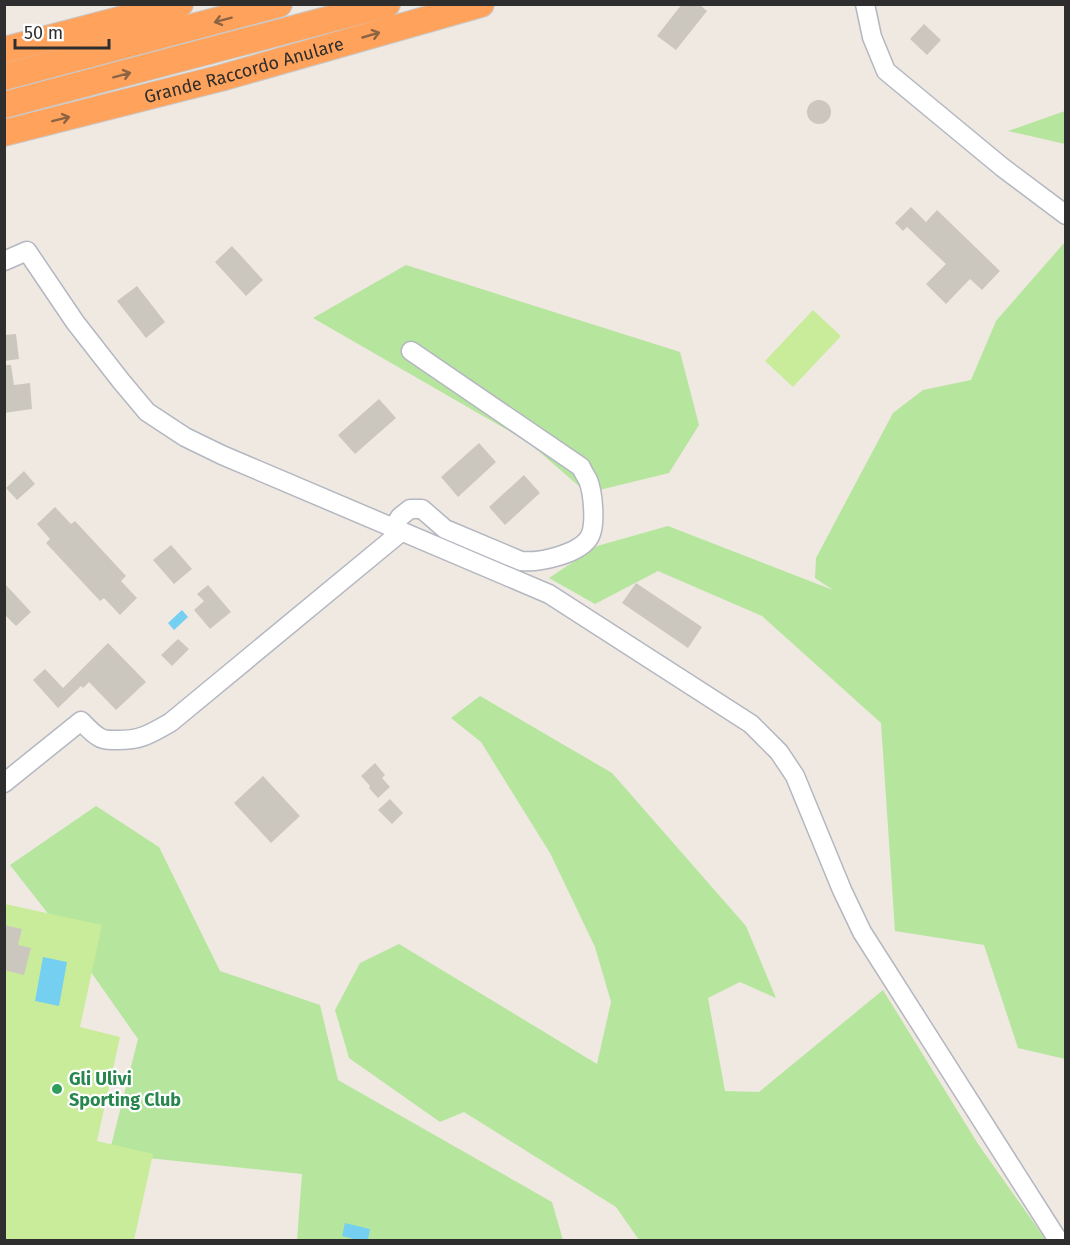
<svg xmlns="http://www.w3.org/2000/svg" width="1070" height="1245" font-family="'Fira Sans',sans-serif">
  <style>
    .green { fill: #b6e59e }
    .pitch { fill: #c9ec9a }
    .water { fill: #75cff0 }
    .building { fill: #cbc7bf }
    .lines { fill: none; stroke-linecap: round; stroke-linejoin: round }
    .minor-casing { stroke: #b4b7c1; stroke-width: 21 }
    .highway-casing { stroke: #c9c9c9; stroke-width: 28 }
    .minor { stroke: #fff; stroke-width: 18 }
    .highway { stroke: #ffa35c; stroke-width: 26 }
    .oneway { stroke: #8c6343 }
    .leisure-dot { fill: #2e9e5b; stroke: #fff; stroke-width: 2 }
    .labels { text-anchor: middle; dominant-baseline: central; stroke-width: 4.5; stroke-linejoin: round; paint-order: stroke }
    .street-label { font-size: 18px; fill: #2e2e2e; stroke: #fff }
    .leisure-label { font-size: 18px; font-weight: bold; fill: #27864d; stroke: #fff; text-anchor: start }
  </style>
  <rect width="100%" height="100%" fill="#efe9e1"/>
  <path class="green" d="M1065 111V144L1008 131Z
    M1065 242V1059L1018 1048 984 945 895 931 881 723 762 616 658 571 595 604 549 578 597 546 668 526 833 590 815 578 816 558 893 413 923 390 971 380 996 321Z
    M406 265 680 352 699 425 669 473 587 493 528 442 313 318Z
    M480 696 612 773 746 926 776 998 740 982 708 998 725 1091 759 1092 883 990 978 1144 1046 1240H639L616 1207 464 1112 440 1122 349 1058 335 1010 360 963 399 944 597 1064 611 1002 595 947 550 853 481 742 451 718Z
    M96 806 159 847 220 971 320 1005 338 1080 552 1202 563 1240H297L302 1174 109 1154 138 1039 67 938 10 865Z"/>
  <path class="pitch" d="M813 310 841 336 793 387 765 361Z
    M5 904 102 925 80 1027 120 1037 97 1141 153 1154 134 1240H5Z"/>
  <path class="water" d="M182 610 188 617 174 630 168 623Z
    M43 957 67 962 59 1006 35 1001Z
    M345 1223 370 1229 368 1240H358L342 1236Z"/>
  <path class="building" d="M682 4H699L707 11 676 50 657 36Z
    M924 24 941 40 927 55 910 39Z
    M807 112a12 12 0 1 1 24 0a12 12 0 1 1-24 0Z
    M911 207 926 222 937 210 1000 271 982 290 970 279 946 304 926 284 946 264 907 227 903 231 895 223Z
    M232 246 263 280 246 296 215 262Z
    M137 286 165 322 146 338 117 301Z
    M16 334 19 359 4 361V335Z
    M4 365H11L14 385 30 383 32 409 4 413Z
    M379 399 396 418 355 454 338 435Z
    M479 443 496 462 458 497 441 477Z
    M24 471 35 484 17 500 6 488Z
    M524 475 540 493 505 525 489 507Z
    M55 507 71 524 75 521 126 576 121 581 137 598 120 615 104 598 100 601 46 543 50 539 37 524Z
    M171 545 192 569 174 584 153 560Z
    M4 583 31 612 16 626 4 614Z
    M636 583 702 627 688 648 622 603Z
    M208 585 231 612 210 629 194 610 204 601 197 594Z
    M178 639 189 649 172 666 161 655Z
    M108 643 146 682 116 710 89 682 83 688 81 686 58 708 33 680 45 669 63 688Z
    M375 763 385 775 382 778 390 787 378 798 369 788 370 786 361 776Z
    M263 776 300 816 271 843 234 803Z
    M390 799 403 813 392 824 378 810Z
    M4 925 22 929 18 945 31 948 24 975 4 970Z"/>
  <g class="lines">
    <defs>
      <path id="minor" d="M865 4 872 37 886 71 1002 167 1066 215
        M4 261 27 251 75 322 121 381 147 412 185 437 222 455 549 594 751 724 779 752 795 776 842 890 862 932 1058 1240
        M393 528 400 517 410 509H422L445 529 521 561C539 563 581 554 590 536 596 524 593 492 588 480 586 476 583 472 581 467L411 351
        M4 783 81 721C87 727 92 733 99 737 103 740 108 740 113 740 139 741 149 735 171 722L401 532"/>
      <g id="highway">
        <path d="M4 50 180 4"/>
        <path d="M4 77 279 4"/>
        <path d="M4 105 387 4"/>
        <path id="s1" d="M4 133 221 78 481 4"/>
      </g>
    </defs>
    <use href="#minor" class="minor-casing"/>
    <use href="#highway" class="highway-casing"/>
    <use href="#minor" class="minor"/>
    <use href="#highway" class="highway"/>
  </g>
  <defs><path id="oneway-shaft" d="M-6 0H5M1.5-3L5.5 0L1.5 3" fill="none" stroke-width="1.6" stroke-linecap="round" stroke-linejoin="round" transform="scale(1.5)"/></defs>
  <g class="oneway">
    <use href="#oneway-shaft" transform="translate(223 20) rotate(165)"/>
    <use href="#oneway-shaft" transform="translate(371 35) rotate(-16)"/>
    <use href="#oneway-shaft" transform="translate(122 75) rotate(-15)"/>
    <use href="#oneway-shaft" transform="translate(61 119) rotate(-14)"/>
  </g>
  <circle class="leisure-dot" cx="57" cy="1089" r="6"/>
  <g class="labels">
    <g class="street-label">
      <text stroke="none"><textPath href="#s1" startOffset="248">Grande Raccordo Anulare</textPath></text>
    </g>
    <g class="leisure-label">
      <text x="69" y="1079">Gli Ulivi<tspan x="69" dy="21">Sporting Club</tspan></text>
    </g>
  </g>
  <rect width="1070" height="1245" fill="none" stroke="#2e2e2e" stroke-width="12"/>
  <path d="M15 39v9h94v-9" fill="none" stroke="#2e2e2e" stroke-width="3"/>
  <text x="24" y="39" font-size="18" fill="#2e2e2e" stroke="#ffffff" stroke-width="4.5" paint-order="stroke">50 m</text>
</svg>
